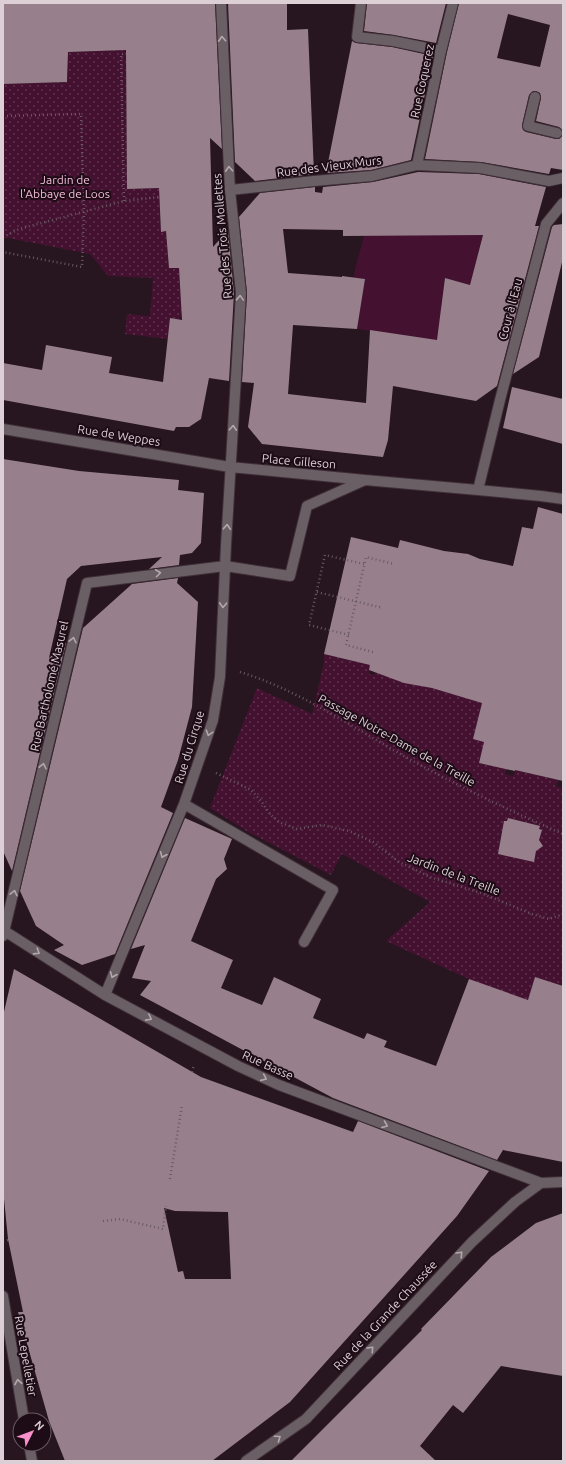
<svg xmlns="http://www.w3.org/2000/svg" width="566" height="1464" font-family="Ubuntu,sans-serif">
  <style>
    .park { fill: url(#park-dots) }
    .garden { fill: #441131 }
    .building { fill: #97808c; fill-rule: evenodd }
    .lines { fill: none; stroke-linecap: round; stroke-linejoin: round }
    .minor-casing { stroke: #402f38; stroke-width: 12 }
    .path { stroke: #695962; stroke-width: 2.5; stroke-dasharray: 1 3; stroke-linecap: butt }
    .minor { stroke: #695f64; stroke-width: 10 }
    .oneway { stroke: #b4a8ad }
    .labels { text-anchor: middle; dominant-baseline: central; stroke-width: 4; stroke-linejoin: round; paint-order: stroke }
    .street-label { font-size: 12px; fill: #dccfd5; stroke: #1d0c16 }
    .park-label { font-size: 12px; fill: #f5bedc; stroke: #1d0c16 }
  </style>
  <defs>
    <pattern id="park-dots" width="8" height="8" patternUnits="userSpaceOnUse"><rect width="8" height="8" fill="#441131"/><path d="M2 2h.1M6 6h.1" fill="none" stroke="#5e334e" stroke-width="1.8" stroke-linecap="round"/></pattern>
  </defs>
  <rect width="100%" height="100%" fill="#27151f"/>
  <path class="park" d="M126 50 127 188H159L161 232 166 231 169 268H179L182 310 180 320 170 319 169 339 125 334 127 314 150 316 153 278 108 276 90 254 3 237V84L67 82 68 76V52Z
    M324 654 370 665 369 674 374 675 377 667 394 679 424 686 426 678 474 698 492 707 481 705 480 711 491 713 479 763 487 765 489 753 508 758 505 774 513 776 515 770 558 780 556 786 563 788V986L535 977 525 1011 471 980 386 941 430 902 342 854 331 875 248 832 210 808 257 688 312 714 324 663Z"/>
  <path class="garden" d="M486 222 470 285 445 278 441 306 461 344 357 329 365 279 354 278 355 269 364 236Z"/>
  <path class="building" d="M3 3H215L222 149 210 138 213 247 228 230 234 293 229 381 209 378 201 419 189 427H176L174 431 3 400V363L42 370 46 345 112 357 109 373 163 382 170 318 182 320 179 268H169L166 231 161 232 159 188 127 189 126 50 68 52 67 82 3 84Z
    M228 3H287V30L308 29 314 174 255 181 235 162Z
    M367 3H446L436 43 394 35 364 31Z
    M459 3H563V131L559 127 536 121 541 98 540 93 536 91H533L529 95 522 125 523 130 526 132 556 139H559L563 135V170L551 168 549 174 481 162 425 159 447 52ZM508 14 550 25 540 67 497 58Z
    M352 41 356 43 392 47 433 56 411 160 371 170 326 173Z
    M418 172 479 174 546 187 535 226H539L497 386 476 401 393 386 388 440 383 457 262 444 248 427 254 383 242 382 247 293 239 217 260 193 315 187V192L322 193 323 187 373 182ZM283 229 343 230V236L483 235 470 285 445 278 437 340 370 330 366 403 288 394 293 325 357 329 365 279 342 276V277L288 273Z
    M563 224V258L539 357 513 374 552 227 554 225Z
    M512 387 563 399V444L503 428Z
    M3 459 79 471 179 480 178 490 204 493 201 543 192 553 180 555 179 565 149 569 162 557 81 566 67 579 49 658 66 643 12 871 3 851Z
    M538 507 563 514V781L515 770V771L479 763 484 742 473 739 482 703 432 688 404 683 369 670 370 665 324 654 351 537 398 548 400 540 444 551 468 554 480 559 513 566 522 527 533 529Z
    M178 578 177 583 198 602 192 707 178 760 161 807 173 813 115 954 82 965 54 950 64 945 36 926 20 891 83 628 132 584Z
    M185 818 232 839 224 859 227 869 216 879 191 941 233 960 221 988 262 1005 274 977 321 999 313 1018 364 1039 367 1033 387 1041 384 1047 436 1066 469 979 528 1000 535 977 563 986V1162L503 1150 497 1160 333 1098 140 995 151 981 132 978 145 945 131 949Z
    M508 818 540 826 539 829 542 830 539 840 543 846 536 851 534 862 498 854 504 821H507Z
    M14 969 201 1077 353 1132 358 1121 489 1171 457 1216 290 1402 212 1461H65L49 1421 18 1312H23L8 1239 3 1189V1016ZM164 1208 175 1211 228 1212 231 1279H185L183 1271 178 1272Z
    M563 1213V1376L501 1366 463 1413 453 1405 420 1446 436 1461H291L422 1330 421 1329 491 1257 536 1223Z"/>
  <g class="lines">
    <defs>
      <path id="minor" d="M361 3 357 37 393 41 441 51
        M535 97 528 126 557 133
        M417 165 441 51 453 3
        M230 190 314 181 372 176 417 165 480 168 549 181 563 178
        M3 429 230 467 365 480
        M478 490 541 496 563 499
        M184 804 333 890 304 942
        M3 930 105 995 238 1066 279 1085 541 1183 563 1182
        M3 936 87 583 225 566 290 576 307 506 365 480 478 490 500 400 546 224 563 203
        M105 995 184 804 213 720 220 677 226 545 241 293 230 190 221 3
        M3 1296 24 1420
        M29 1444 32 1461
        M246 1461 306 1419 472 1242 515 1202 541 1183"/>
    </defs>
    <use href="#minor" class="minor-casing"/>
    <path class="path" d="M3 116 81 114 84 212 82 267 3 252
      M124 201 121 54H126
      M3 237 19 229 124 201 159 197
      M317 592 383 608
      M349 635 309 625 325 555 364 564
      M373 652 346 645 366 557 394 564
      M240 672C296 689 351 726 402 755 454 784 508 810 563 834
      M216 773 251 790 261 801 270 814 279 822 297 829 322 825 349 831 373 842 399 862 430 877 481 893 532 914 549 919 563 914
      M192 1072 194 1065
      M170 1179 182 1105
      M103 1221 120 1219 163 1229 166 1206
      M3 1241 8 1240"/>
    <use href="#minor" class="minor"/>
  </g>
  <defs><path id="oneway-chevron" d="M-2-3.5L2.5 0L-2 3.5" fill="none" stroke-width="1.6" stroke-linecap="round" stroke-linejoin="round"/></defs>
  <g class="oneway">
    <use href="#oneway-chevron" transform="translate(222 39) rotate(-93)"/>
    <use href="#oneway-chevron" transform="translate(229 169) rotate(-93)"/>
    <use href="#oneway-chevron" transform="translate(240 298) rotate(-88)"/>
    <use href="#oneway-chevron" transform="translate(233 428) rotate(-87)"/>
    <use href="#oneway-chevron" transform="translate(227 527) rotate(-87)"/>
    <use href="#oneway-chevron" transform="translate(158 573) rotate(-7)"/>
    <use href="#oneway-chevron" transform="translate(223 605) rotate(93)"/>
    <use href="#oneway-chevron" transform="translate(73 640) rotate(-77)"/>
    <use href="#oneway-chevron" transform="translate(209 733) rotate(108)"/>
    <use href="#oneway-chevron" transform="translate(43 766) rotate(-77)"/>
    <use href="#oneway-chevron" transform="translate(163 855) rotate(113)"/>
    <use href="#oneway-chevron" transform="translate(14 893) rotate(-77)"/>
    <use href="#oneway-chevron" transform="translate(37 952) rotate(32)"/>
    <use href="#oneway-chevron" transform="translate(113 975) rotate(113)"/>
    <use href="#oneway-chevron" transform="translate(149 1018) rotate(28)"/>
    <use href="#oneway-chevron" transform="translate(264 1078) rotate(24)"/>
    <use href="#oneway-chevron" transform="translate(385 1125) rotate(21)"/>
    <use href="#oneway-chevron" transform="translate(460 1254) rotate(-47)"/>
    <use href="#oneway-chevron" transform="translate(371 1349) rotate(-47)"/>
    <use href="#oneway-chevron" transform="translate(18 1382) rotate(-100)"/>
    <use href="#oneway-chevron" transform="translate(278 1438) rotate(-35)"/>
  </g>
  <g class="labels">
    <g class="street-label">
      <text transform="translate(422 81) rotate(-78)">Rue Coquerez</text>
      <text transform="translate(329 166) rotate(-7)">Rue des Vieux Murs</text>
      <text transform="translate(222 236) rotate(-95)">Rue des Trois Mollettes</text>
      <text transform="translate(510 309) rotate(-75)">Cour à l'Eau</text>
      <text transform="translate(119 435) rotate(9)">Rue de Weppes</text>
      <text transform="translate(299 461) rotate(5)">Place Gilleson</text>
      <text transform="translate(49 686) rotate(-77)">Rue Bartholomé Masurel</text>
      <text transform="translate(397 740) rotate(29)">Passage Notre-Dame de la Treille</text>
      <text transform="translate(189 747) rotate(-73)">Rue du Cirque</text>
      <text transform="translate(454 874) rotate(21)">Jardin de la Treille</text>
      <text transform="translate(268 1065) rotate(24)">Rue Basse</text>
      <text transform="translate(385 1315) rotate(-47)">Rue de la Grande Chaussée</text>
      <text transform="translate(26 1356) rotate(80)">Rue Lepelletier</text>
    </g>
    <g class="park-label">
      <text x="65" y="179">Jardin de<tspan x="65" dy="14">l'Abbaye de Loos</tspan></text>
    </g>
  </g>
  <rect width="566" height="1464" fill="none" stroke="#dccfd5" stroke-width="8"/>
  <g transform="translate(32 1432) rotate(48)"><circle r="19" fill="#1d0c16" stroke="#695a62"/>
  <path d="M0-3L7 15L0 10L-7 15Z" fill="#f890cc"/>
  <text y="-6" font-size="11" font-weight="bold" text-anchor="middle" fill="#dccfd5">N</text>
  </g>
</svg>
